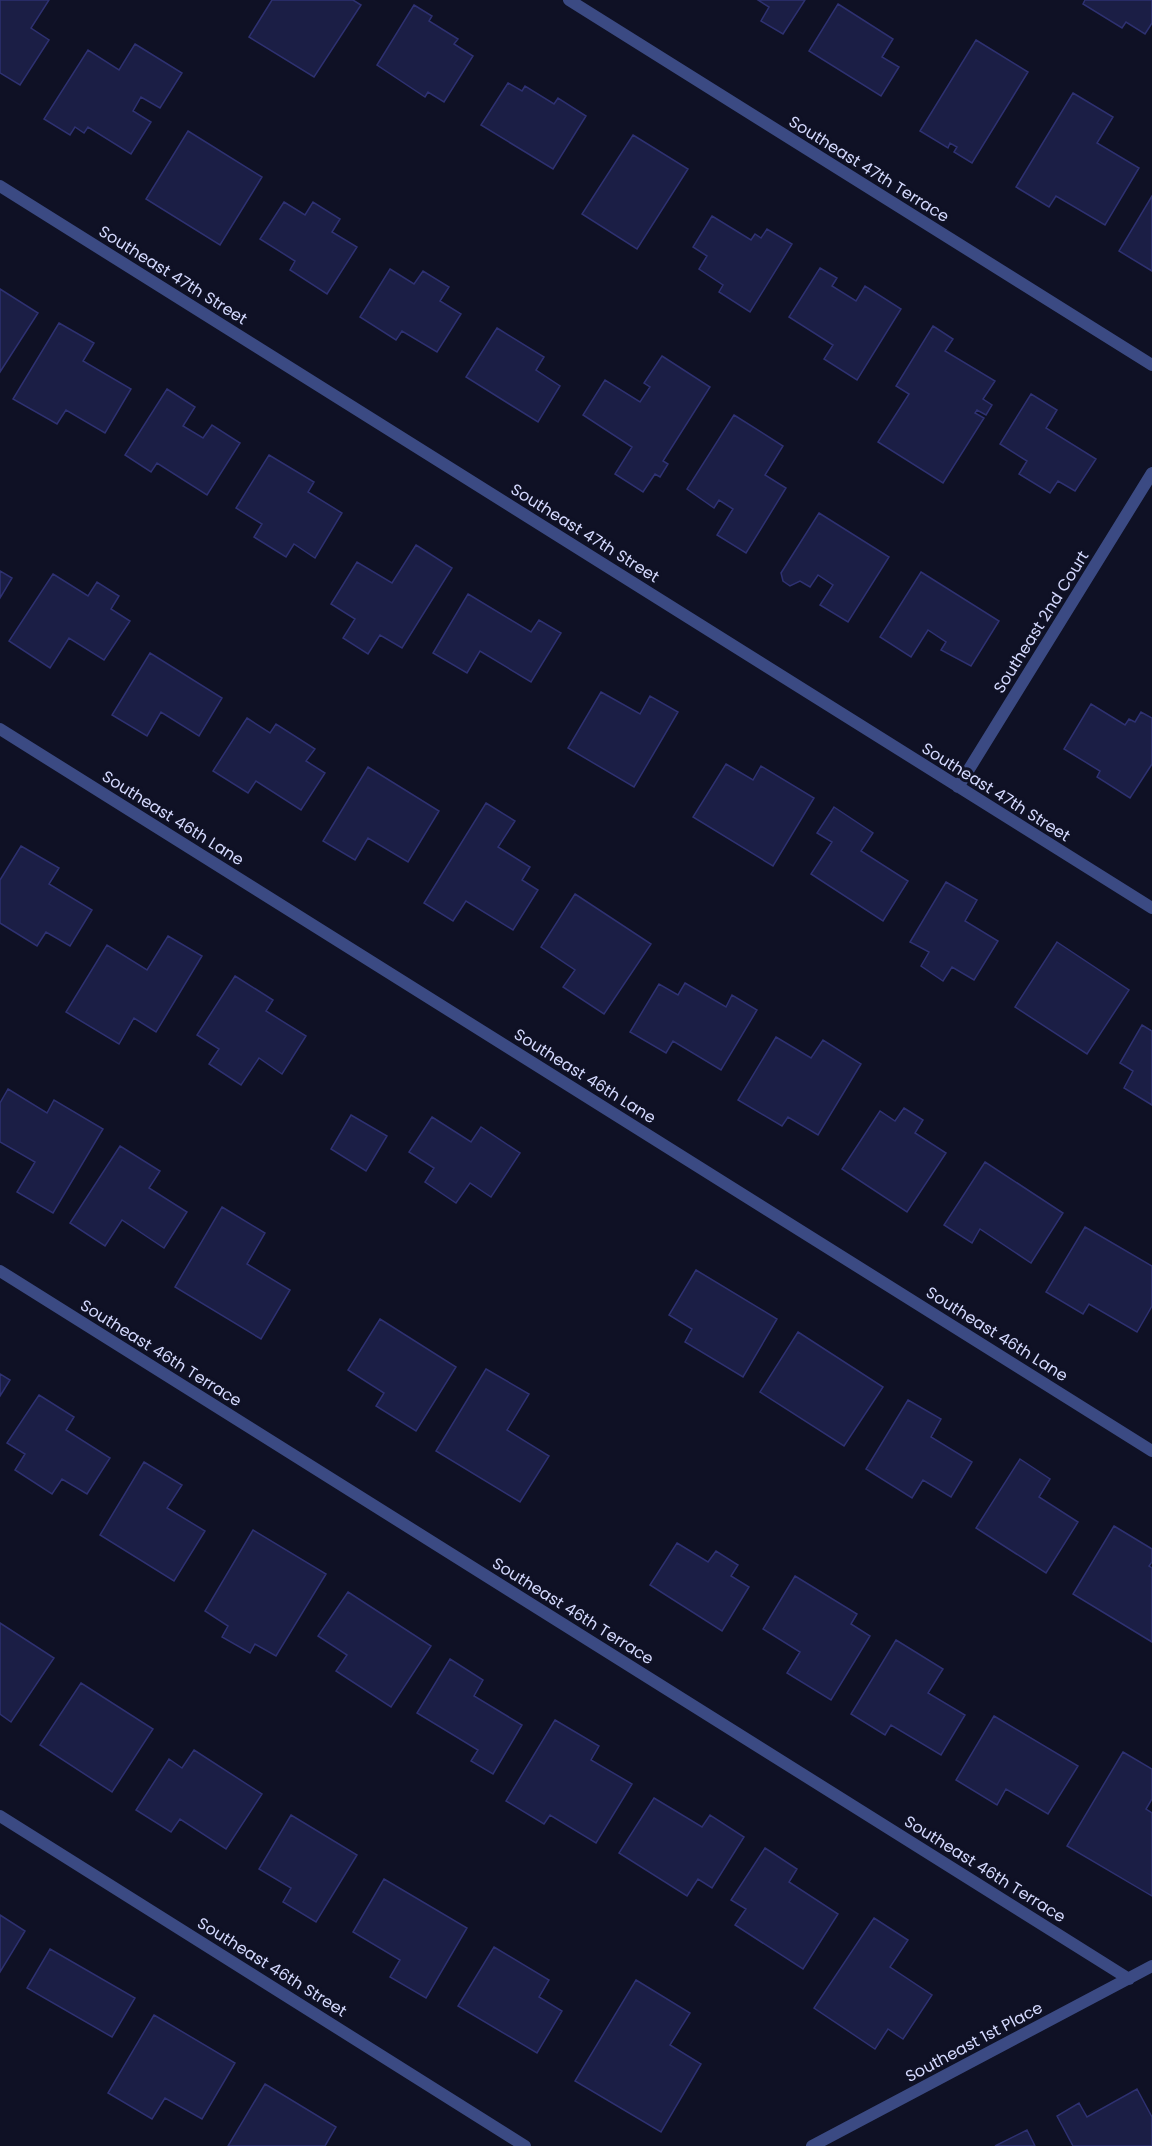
<svg xmlns="http://www.w3.org/2000/svg" width="1152" height="2146" font-family="Poppins,sans-serif">
  <style>
    .building { fill: #1b1e45; stroke: #2e3171; stroke-width: 1.5 }
    .lines { fill: none; stroke-linecap: round; stroke-linejoin: round }
    .street { stroke: #3b4a83; stroke-width: 12 }
    .labels { text-anchor: middle; dominant-baseline: central; stroke-width: 6; stroke-linejoin: round; paint-order: stroke }
    .street-label { font-size: 16px; fill: #d4d9fe; stroke: #0f1125 }
  </style>
  <rect width="100%" height="100%" fill="#0f1125"/>
  <path class="building" d="M0 0H49L31 28 49 40 20 85 0 73Z
    M272 0H353L361 5 314 77 249 37Z
    M758 0H805L783 34 761 21 769 7Z
    M1085 0H1152V23L1145 34 1126 22 1122 28 1083 4Z
    M838 4 893 39 882 57 899 67 881 96 809 51Z
    M414 5 432 16 429 21 458 39 454 44 473 56 444 102 428 92 425 97 377 65Z
    M976 40 1028 72 972 163 954 152 957 147 950 143 948 148 920 131Z
    M135 44 182 73 160 108 141 97 133 111 151 122 131 154 88 127 84 133 75 127 70 135 44 119 88 50 119 70Z
    M508 83 522 91 525 86 554 104 558 98 586 116 553 169 481 125Z
    M1073 93 1113 117 1097 143 1139 168 1105 225 1056 196 1049 207 1016 187Z
    M188 131 262 177 220 245 146 199Z
    M633 135 688 169 637 249 582 214Z
    M1152 196V271L1119 251Z
    M284 202 305 215 313 202 340 219 332 232 357 247 327 294 290 270 295 261 260 239Z
    M712 216 751 240 755 234 761 238 767 229 792 244 750 312 719 292 723 285 699 269 707 256 693 247Z
    M820 268 837 278 832 286 856 301 865 286 901 309 857 380 824 359 833 345 789 317Z
    M390 269 414 284 423 271 449 287 440 301 461 314 437 352 402 331 396 340 360 317Z
    M0 289 38 313 0 372Z
    M59 323 94 343 83 361 131 389 105 433 66 410 57 424 13 399Z
    M933 326 953 339 945 351 995 381 983 399 992 405 986 415 977 410 975 413 984 418 943 483 878 442 909 394 896 386Z
    M497 328 544 357 536 370 560 386 538 422 466 377Z
    M662 356 710 387 663 461 668 464 660 477 655 474 643 492 615 474 632 447 583 415 605 380 640 402 650 387 644 383Z
    M167 389 195 407 183 426 203 438 212 425 240 443 207 495 157 463 151 472 125 455Z
    M1031 394 1057 410 1046 428 1096 459 1075 491 1058 481 1050 493 1019 474 1027 461 1000 444Z
    M734 415 783 446 765 475 786 488 746 553 717 535 733 509 719 500 714 508 687 489Z
    M269 455 314 482 308 492 342 513 315 558 294 544 286 557 254 537 262 524 236 508Z
    M819 513 889 557 848 622 820 605 833 585 818 575 810 587 800 581 790 586 783 581 781 573Z
    M416 545 452 568 402 648 380 635 368 654 343 638 355 619 331 604 357 562 392 583Z
    M0 571 12 578 0 598Z
    M921 572 999 621 971 666 941 650 946 642 928 630 911 657 880 637Z
    M53 574 88 596 97 582 119 596 111 609 130 621 104 660 69 638 50 668 9 641Z
    M468 594 531 632 539 620 561 633 531 682 480 651 467 673 433 653Z
    M150 653 222 698 199 736 161 712 147 736 112 715Z
    M601 692 640 714 650 696 678 712 634 787 568 748Z
    M1091 704 1125 725 1129 719 1135 722 1141 712 1152 718V764L1130 798 1097 777 1100 771 1064 749Z
    M247 718 270 733 276 724 315 749 306 761 325 773 301 810 256 781 248 793 213 771Z
    M726 764 753 780 761 766 814 798 773 866 693 817Z
    M368 767 439 811 408 862 368 838 355 860 323 841Z
    M486 803 515 821 498 847 530 867 522 880 538 890 513 930 466 901 453 921 424 903Z
    M834 807 873 833 861 851 908 881 883 921 811 874 832 842 817 833Z
    M21 846 59 868 49 884 92 910 70 946 46 932 37 946 0 923V880Z
    M946 882 977 900 965 921 998 941 974 980 952 967 943 981 921 966 929 952 910 942Z
    M575 894 651 944 604 1014 563 987 575 970 541 947Z
    M168 936 202 956 156 1032 134 1018 119 1044 66 1012 107 945 147 970Z
    M1057 942 1129 990 1087 1054 1015 1007Z
    M235 976 273 1000 266 1011 306 1036 282 1074 259 1058 241 1085 209 1064 219 1049 197 1035Z
    M685 983 726 1007 732 995 757 1010 721 1070 673 1041 666 1053 630 1032 659 984 678 995Z
    M1142 1025 1152 1031V1105L1124 1088 1133 1071 1120 1063Z
    M776 1037 811 1058 823 1040 861 1064 818 1135 788 1117 782 1126 738 1100Z
    M8 1089 47 1113 54 1100 103 1129 53 1213 17 1192 35 1162 0 1142V1103Z
    M904 1108 923 1120 915 1133 946 1153 907 1212 842 1169 880 1111 895 1121Z
    M351 1115 387 1136 366 1171 331 1149Z
    M432 1117 471 1142 481 1127 520 1153 491 1197 470 1183 456 1203 425 1182 434 1168 409 1152Z
    M120 1146 160 1171 149 1188 187 1212 164 1248 122 1220 105 1246 70 1223Z
    M985 1162 1063 1213 1031 1263 980 1229 972 1243 944 1225Z
    M222 1207 265 1233 247 1264 290 1290 261 1339 175 1287Z
    M1085 1227 1152 1266V1306L1137 1332 1089 1304 1083 1314 1046 1292Z
    M696 1270 777 1319 743 1377 685 1342 692 1329 669 1315Z
    M380 1319 456 1367 416 1431 376 1406 384 1393 348 1370Z
    M798 1332 883 1387 844 1446 760 1392Z
    M486 1369 529 1394 507 1430 549 1456 520 1502 436 1451Z
    M0 1374 10 1380 0 1396Z
    M39 1395 74 1417 66 1430 110 1458 87 1494 62 1479 52 1494 15 1470 25 1454 7 1443Z
    M908 1400 941 1419 931 1437 972 1462 951 1497 923 1480 912 1498 866 1469Z
    M1020 1459 1050 1479 1039 1497 1078 1522 1046 1573 976 1528Z
    M144 1462 182 1485 167 1508 205 1531 174 1581 100 1535Z
    M1114 1526 1152 1549V1562L1149 1566 1152 1568V1642L1073 1594Z
    M253 1530 326 1574 276 1656 255 1644 250 1653 222 1637 228 1626 205 1611Z
    M677 1543 708 1562 716 1551 738 1565 731 1576 749 1587 722 1631 650 1585Z
    M795 1576 857 1614 851 1624 870 1636 831 1700 787 1673 800 1652 763 1629Z
    M348 1592 431 1646 391 1707 336 1671 347 1655 318 1636Z
    M0 1623 54 1658 11 1722 0 1714Z
    M896 1640 943 1669 928 1693 965 1715 941 1755 891 1725 885 1735 851 1714Z
    M450 1659 483 1680 474 1696 522 1725 493 1774 471 1761 478 1750 417 1713Z
    M81 1683 153 1729 112 1792 40 1745Z
    M994 1716 1078 1766 1048 1814 1006 1789 997 1805 956 1780Z
    M555 1720 599 1746 591 1760 632 1784 596 1843 550 1815 544 1824 506 1801Z
    M194 1750 262 1794 226 1849 180 1819 171 1832 136 1810 169 1759 182 1768Z
    M1123 1752 1152 1769V1799L1146 1809 1152 1813V1896L1067 1846Z
    M654 1798 702 1827 710 1815 744 1837 712 1888 698 1879 687 1896 619 1853Z
    M291 1815 357 1855 316 1922 283 1902 291 1888 259 1869Z
    M765 1848 797 1869 789 1882 838 1914 803 1969 735 1925 746 1909 731 1900Z
    M384 1879 467 1928 426 1998 390 1977 400 1960 353 1932Z
    M0 1915 25 1931 0 1972Z
    M874 1918 908 1940 890 1967 932 1995 903 2039 888 2029 875 2049 814 2008Z
    M494 1947 549 1980 539 1997 562 2011 537 2053 458 2006Z
    M50 1949 135 1998 112 2037 27 1988Z
    M636 1980 690 2013 670 2045 701 2064 661 2132 575 2081Z
    M154 2015 235 2063 202 2119 165 2098 152 2119 108 2093Z
    M265 2084 336 2127 325 2146H228Z
    M1137 2089 1152 2117V2146H1073L1057 2116 1079 2103 1087 2117Z
    M1027 2130 1035 2146H995Z"/>
  <g class="lines">
    <path class="street" d="M569 0 1152 365
      M0 186 1152 908
      M0 729 1152 1451
      M958 787 1152 473
      M0 1271 1129 1979
      M0 1816 525 2146
      M812 2146 1152 1966"/>
  </g>
  <g class="labels">
    <g class="street-label">
      <text transform="translate(869 169) rotate(32)">Southeast 47th Terrace</text>
      <text transform="translate(173 275) rotate(32)">Southeast 47th Street</text>
      <text transform="translate(585 533) rotate(32)">Southeast 47th Street</text>
      <text transform="translate(1041 622) rotate(-58)">Southeast 2nd Court</text>
      <text transform="translate(996 792) rotate(32)">Southeast 47th Street</text>
      <text transform="translate(173 818) rotate(32)">Southeast 46th Lane</text>
      <text transform="translate(585 1076) rotate(32)">Southeast 46th Lane</text>
      <text transform="translate(997 1334) rotate(32)">Southeast 46th Lane</text>
      <text transform="translate(161 1353) rotate(32)">Southeast 46th Terrace</text>
      <text transform="translate(573 1611) rotate(32)">Southeast 46th Terrace</text>
      <text transform="translate(985 1869) rotate(32)">Southeast 46th Terrace</text>
      <text transform="translate(272 1967) rotate(32)">Southeast 46th Street</text>
      <text transform="translate(974 2042) rotate(-28)">Southeast 1st Place</text>
    </g>
  </g>
</svg>
